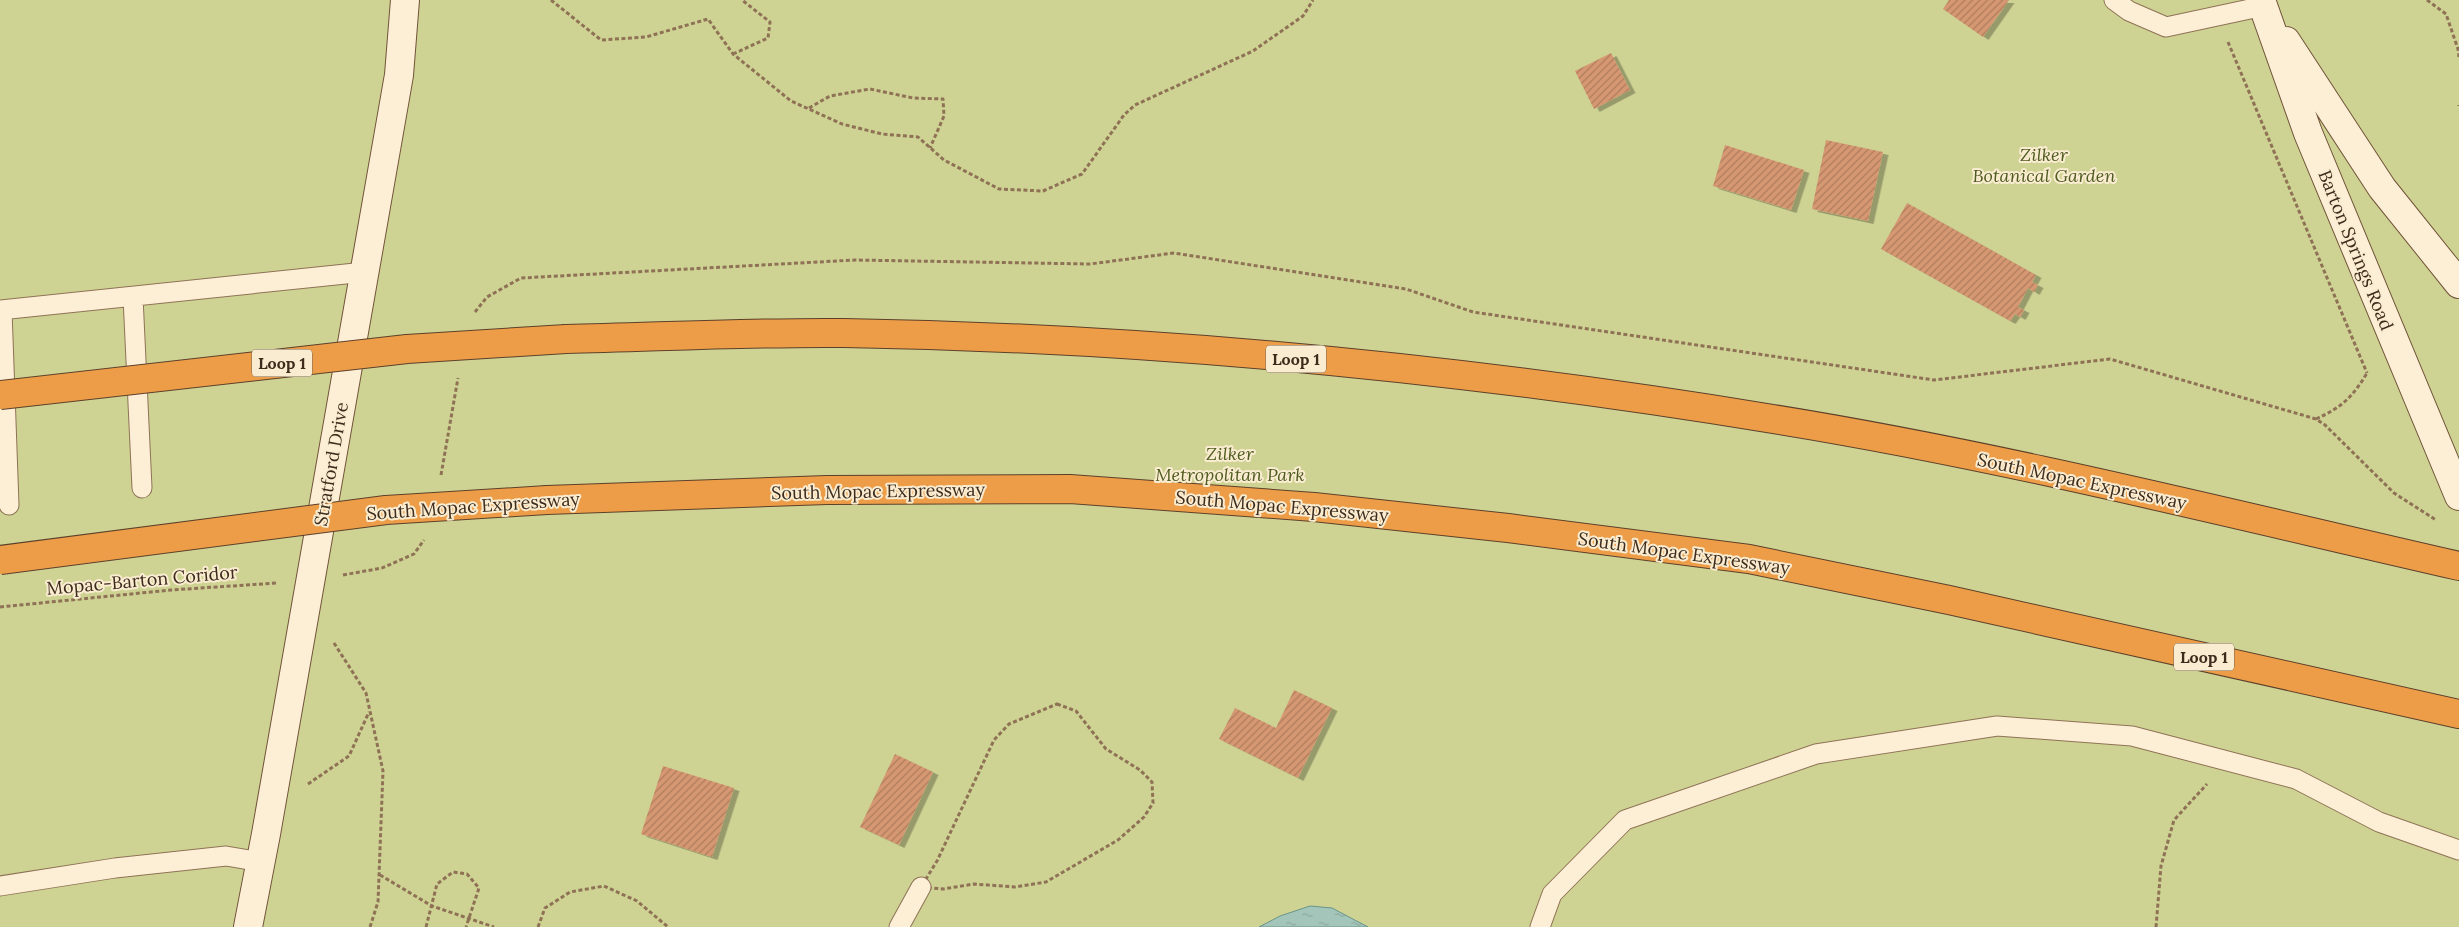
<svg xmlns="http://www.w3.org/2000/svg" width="2459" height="927" font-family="Lora,serif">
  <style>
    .green { fill: #ced393 }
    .water { fill: url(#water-ripples); stroke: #699588 }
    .building { fill: url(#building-hatch); filter: url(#shadow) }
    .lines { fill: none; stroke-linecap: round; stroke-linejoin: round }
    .lane-casing { stroke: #8f7256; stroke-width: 21 }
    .secondary-casing { stroke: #715339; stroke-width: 30 }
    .highway-casing { stroke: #5d402b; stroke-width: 30 }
    .path { stroke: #8f7256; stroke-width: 3; stroke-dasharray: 4 2.5; stroke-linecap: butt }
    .lane { stroke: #fdefd5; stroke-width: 19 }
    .secondary { stroke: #fdefd5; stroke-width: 28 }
    .highway { stroke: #ed9d47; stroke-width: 28 }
    .highway-bridge-casing { stroke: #5d402b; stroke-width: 30; stroke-linecap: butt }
    .highway-bridge { stroke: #ed9d47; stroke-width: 28 }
    .labels { text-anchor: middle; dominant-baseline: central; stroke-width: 4; stroke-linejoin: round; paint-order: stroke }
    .shield { fill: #faecd1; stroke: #766552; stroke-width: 1 }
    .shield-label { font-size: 16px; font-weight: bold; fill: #3d2b1c }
    .park-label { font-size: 18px; font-style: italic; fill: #4f5c20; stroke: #faecd1 }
    .street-label { font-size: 18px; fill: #3d2b1c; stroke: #faecd1 }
  </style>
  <defs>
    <pattern id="water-ripples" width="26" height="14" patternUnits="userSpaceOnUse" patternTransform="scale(1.25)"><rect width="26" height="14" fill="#a4c5ba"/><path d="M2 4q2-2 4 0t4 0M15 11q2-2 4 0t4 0" fill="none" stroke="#8ea99f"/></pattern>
    <pattern id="building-hatch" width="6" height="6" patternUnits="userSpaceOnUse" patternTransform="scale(1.25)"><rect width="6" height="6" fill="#d69872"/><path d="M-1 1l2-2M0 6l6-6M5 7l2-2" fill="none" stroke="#af7c5d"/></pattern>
    <filter id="shadow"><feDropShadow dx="5.5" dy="3" stdDeviation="0" flood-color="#0004"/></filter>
  </defs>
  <rect width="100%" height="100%" fill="#f3e2c1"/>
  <path class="green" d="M0 0H2459V927H0Z"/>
  <path class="water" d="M1310 906 1332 908 1368 927H1259L1280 916Z"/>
  <path class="building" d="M1949 0H2009L1983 37 1943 9Z
    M1611 53 1630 90 1594 109 1575 71Z
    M1826 140 1883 152 1868 221 1812 209Z
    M1725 145 1804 170 1791 210 1713 186Z
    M1907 203 2036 275 2032 282 2038 285 2034 292 2028 288 2018 307 2024 310 2020 317 2015 314 2010 321 1881 249Z
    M1294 690 1332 708 1298 778 1219 739 1235 708 1276 728Z
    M895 754 933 772 899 845 860 827Z
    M663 766 734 788 712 857 641 834Z"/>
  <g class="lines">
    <defs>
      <path id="lane" d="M2114 0 2129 11 2166 27 2264 6
        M133 297 142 488
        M0 310 365 272
        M2 310 9 505
        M0 886 115 868 226 856 261 862
        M899 927 921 887
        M1540 927 1552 894 1625 820 1816 754 1997 726 2132 736 2296 779 2379 822 2459 850"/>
      <path id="secondary" d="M2261 0 2308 133 2459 496
        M2286 41 2382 188 2459 284
        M248 927 266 834 399 75 405 0"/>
      <path id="highway" d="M566 339C658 337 752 332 844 333 1153 338 1468 369 1773 419 2003 456 2231 514 2459 566
        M547 500 827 490 1070 489 1314 507 1508 528 1749 559 1949 600 2459 714"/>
    </defs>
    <use href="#lane" class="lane-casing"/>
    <use href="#secondary" class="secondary-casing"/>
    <use href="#highway" class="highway-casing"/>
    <path class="path" d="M551 0 601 40 646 37 708 19 733 54 791 101 842 124 882 134 918 137 944 160 999 189 1043 191 1082 174 1124 115 1135 105 1253 51 1303 16 1313 0
      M2427 0 2446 14 2458 49 2459 57
      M2228 42 2367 373
      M733 54 768 38 770 22 742 0
      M2459 105V106
      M809 108 830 96 870 89 913 98 943 99 944 116 930 148
      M475 312 487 297 521 278 855 260 1090 264 1174 253 1406 289 1473 312 1934 380 2110 359 2316 419 2325 425 2394 493 2436 520
      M2316 419C2342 407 2352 398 2367 373
      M441 475 458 378
      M343 575 382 568 414 554 424 540
      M0 607 171 590 277 583
      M334 643 366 693 383 771 378 902 370 927
      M1057 704 1076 711 1106 749 1140 770 1152 782 1153 803 1144 817 1118 840 1046 882 1015 887 974 884 943 889 921 887 937 861 994 740 1009 724Z
      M308 784 349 756 369 712
      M380 875 432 906 494 927
      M426 927 437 884 453 872 467 874 479 888 466 927
      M538 927 545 908 570 892 604 886 637 901 668 927
      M2156 927 2161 866 2174 820 2207 784"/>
    <use href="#lane" class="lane"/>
    <use href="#secondary" class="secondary"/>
    <use href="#highway" class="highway"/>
    <defs>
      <path id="highway-bridge" d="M0 395 407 349 566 339
        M0 560 386 510 547 500"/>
    </defs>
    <use href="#highway-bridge" class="highway-bridge-casing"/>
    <use href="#highway-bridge" class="highway-bridge"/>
  </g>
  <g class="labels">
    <g class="shield">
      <rect x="1266" y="345.5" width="60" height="27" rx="4"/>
      <rect x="252" y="349.5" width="60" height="27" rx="4"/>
      <rect x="2174" y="643.5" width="60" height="27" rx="4"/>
    </g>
    <g class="shield-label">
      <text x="1296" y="359">Loop 1</text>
      <text x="282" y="363">Loop 1</text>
      <text x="2204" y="657">Loop 1</text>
    </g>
    <g class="park-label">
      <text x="2044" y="154">Zilker<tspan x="2044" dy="21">Botanical Garden</tspan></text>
      <text x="1230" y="453">Zilker<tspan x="1230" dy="21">Metropolitan Park</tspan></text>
    </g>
    <g class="street-label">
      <text transform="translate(2356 250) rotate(68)">Barton Springs Road</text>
      <text transform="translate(331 464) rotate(-80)">Stratford Drive</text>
      <text transform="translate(2082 481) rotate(12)">South Mopac Expressway</text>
      <text transform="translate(878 491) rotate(-1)">South Mopac Expressway</text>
      <text transform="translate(473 506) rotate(-4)">South Mopac Expressway</text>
      <text transform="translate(1282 506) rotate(5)">South Mopac Expressway</text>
      <text transform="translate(1684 553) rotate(8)">South Mopac Expressway</text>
      <text transform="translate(142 580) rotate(-5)">Mopac-Barton Coridor</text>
    </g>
  </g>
</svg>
